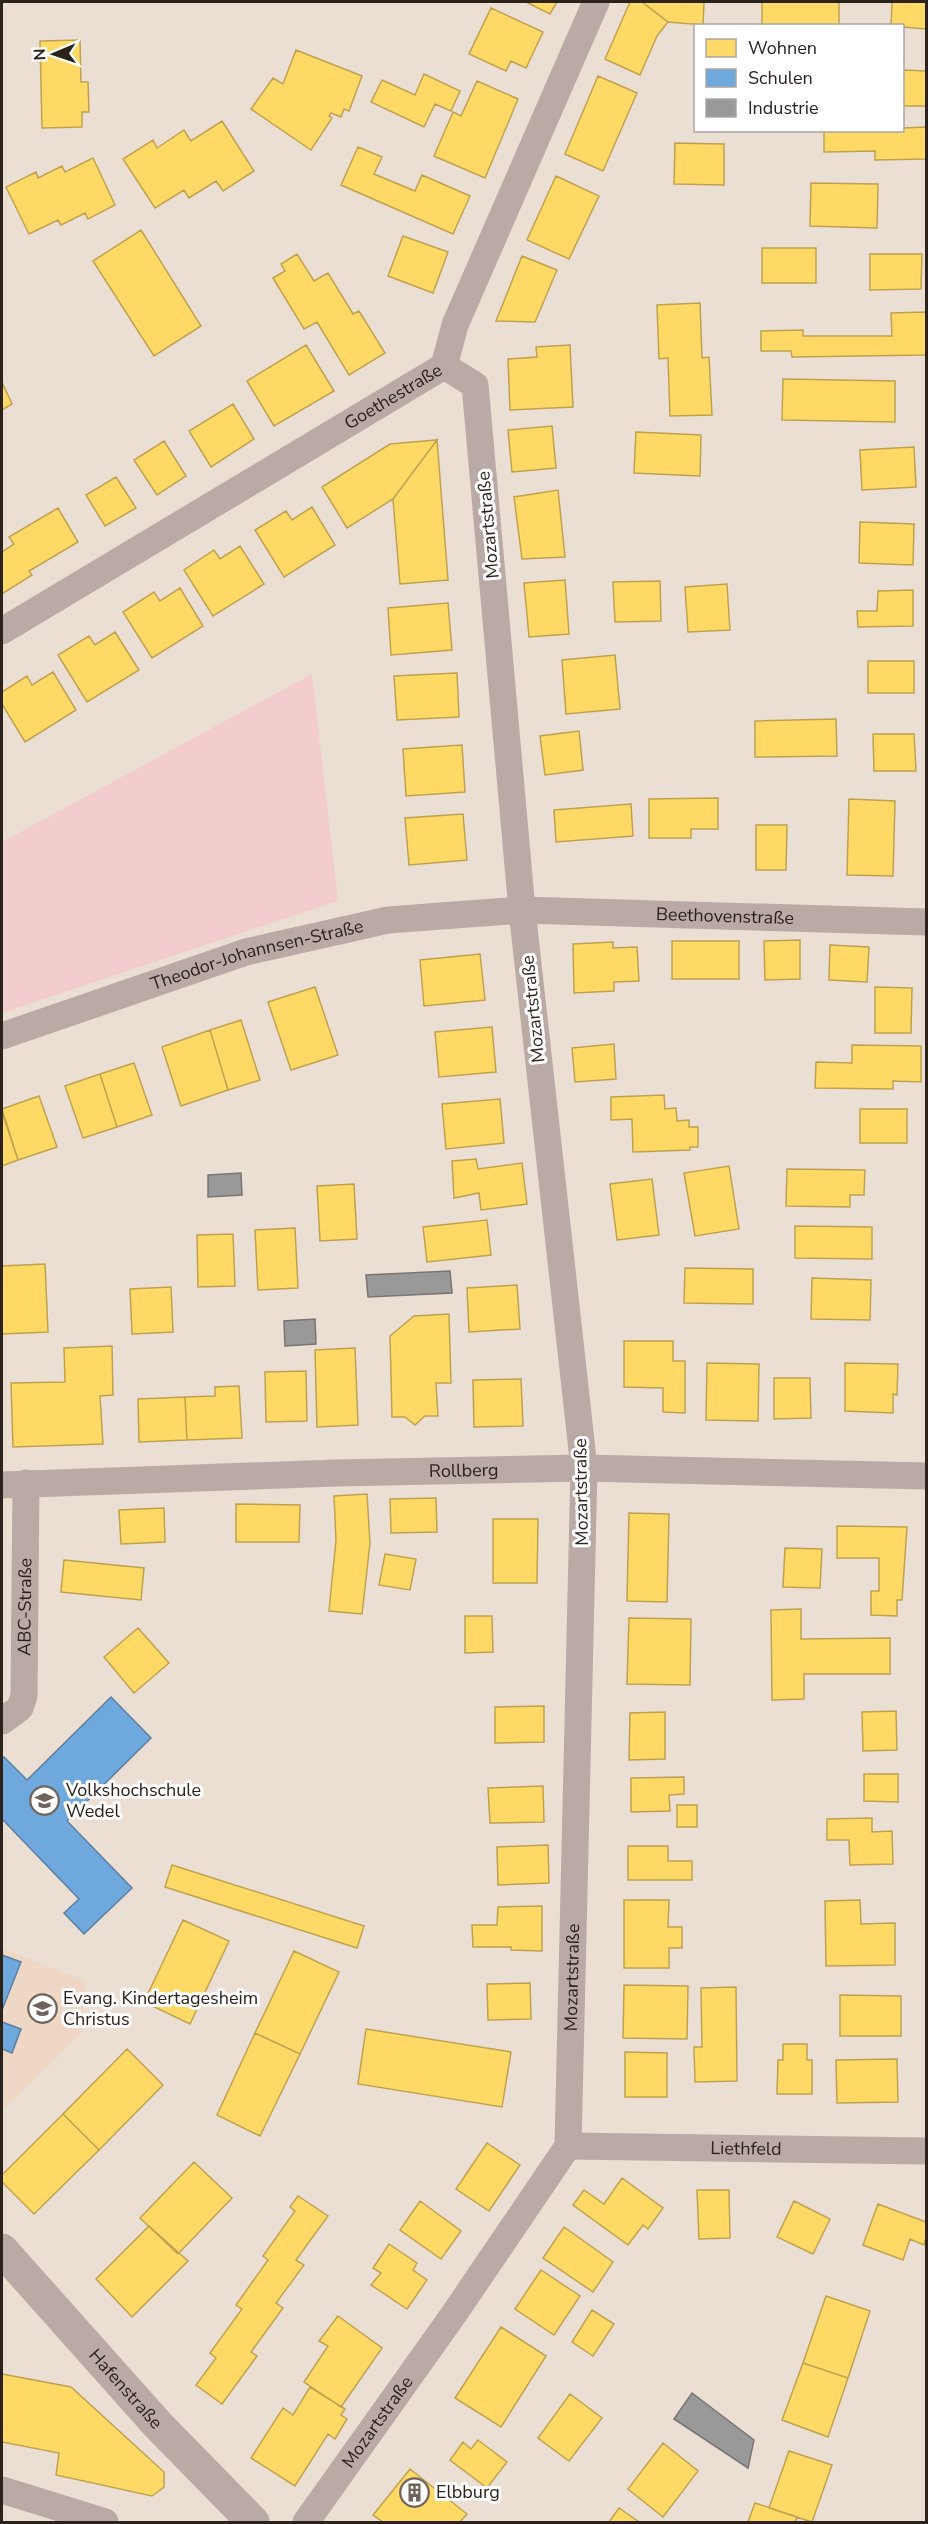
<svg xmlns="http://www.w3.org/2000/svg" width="928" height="2524" font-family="'Nunito Sans',sans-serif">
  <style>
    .built { fill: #eed8c5 }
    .green { fill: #f3ccce }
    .homes { fill: #ffd966; stroke: #bfa250; stroke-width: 1.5 }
    .schools { fill: #6fa8dc; stroke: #5b80a2; stroke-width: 1.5 }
    .industry { fill: #999; stroke: #787573; stroke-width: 1.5 }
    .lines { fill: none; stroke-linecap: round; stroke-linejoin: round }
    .minor { stroke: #b9aaa5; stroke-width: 27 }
    .tertiary { stroke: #b9aaa5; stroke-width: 33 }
    .labels { text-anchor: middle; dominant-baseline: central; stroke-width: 6; stroke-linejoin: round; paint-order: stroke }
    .street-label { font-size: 18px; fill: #2b221b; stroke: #fff }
    .poi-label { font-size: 18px; fill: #2b221b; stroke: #fff; text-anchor: start }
  </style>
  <rect width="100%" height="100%" fill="#ebded3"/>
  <path class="built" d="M2 1948 86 1981 81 2034 2 2111Z"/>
  <path class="green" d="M312 674 338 901 2 1013V842Z"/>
  <path class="homes" d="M526 2H557L550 14Z
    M630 2H642L668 22 657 36 640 75 605 59Z
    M642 2H704L703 25 668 22Z
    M762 2H839V26H762Z
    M892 2H926V29L891 26Z
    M491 8 543 32 526 68 511 61 506 71 469 54Z
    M80 40 81 82H88L89 112H82V127L42 128 40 41Z
    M296 50 362 76 349 111 344 109 341 117 331 113 329 116 332 118 311 150 251 109 273 78 283 84Z
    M902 70 926 71V106H902Z
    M424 74 460 91 451 111 435 104 424 127 371 102 382 80 415 95Z
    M598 76 637 93 603 171 565 154Z
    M477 81 518 99 485 178 434 156 453 112 461 116Z
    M222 121 254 171 223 191 216 181 189 198 184 190 155 208 123 159 153 140 157 148 184 130 191 141Z
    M926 127V159L875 160V151L824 152V130H902V128Z
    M675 143 724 144V185L674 184Z
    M358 147 382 157 374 174 415 191 422 175 470 196 453 234 341 185Z
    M93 158 115 205 88 219 85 213 61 225 58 220 29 234 6 187 36 172 38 178 62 166 65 172Z
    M556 176 599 196 569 259 527 240Z
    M811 183 878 184 877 228 810 226Z
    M141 230 201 326 154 356 93 261Z
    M403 236 448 252 433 293 388 276Z
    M762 248H816V283H762Z
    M297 254 314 281 328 273 353 314 359 311 385 353 349 375 317 322 304 329 273 278 285 271 281 264Z
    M870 254H922L921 289 870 290Z
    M522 256 557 270 535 322 496 321Z
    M700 303 702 358 709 357 712 415 670 416 668 358 659 359 657 305Z
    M926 312V355L792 357 791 351H761V331L803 330V336H892L891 313Z
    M306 345 334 391 274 426 247 381Z
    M570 345 573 407 510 410 508 359 537 357 536 347Z
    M783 379 895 381V422L782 420Z
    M2 382 12 404 2 410Z
    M233 404 254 439 211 467 189 431Z
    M552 426 556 468 512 472 508 430Z
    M636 432 701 435 700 476 634 473Z
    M437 440 393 499 347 528 322 487 390 444Z
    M437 440 448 580 400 584 393 499Z
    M164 441 186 476 157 495 134 460Z
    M914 447 916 487 862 490 860 450Z
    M116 477 136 508 105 526 86 495Z
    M558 490 565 557 522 559 514 497Z
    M312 507 335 545 284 577 255 530 286 511 292 520Z
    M58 508 78 542 29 571 32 575 2 594V552L14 544 9 537Z
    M860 522 914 524 913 565 859 563Z
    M240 546 264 584 213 616 184 570 214 550 220 559Z
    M565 580 569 634 529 637 524 583Z
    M660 581 661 621 615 622 613 582Z
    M727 584 730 630 688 632 685 587Z
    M180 588 203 626 152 658 123 612 154 592 160 601Z
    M913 590V626L858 627 857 611H877L878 591Z
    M448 603 452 650 391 655 388 608Z
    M115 632 139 670 87 702 58 655 89 636 95 645Z
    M615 655 620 709 566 714 562 660Z
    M868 661H914V693H868Z
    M53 672 76 710 25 742 2 704V692L27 676 32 685Z
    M457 673 459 717 397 720 394 676Z
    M836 719 837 756 755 757V721Z
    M579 731 583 770 545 775 540 736Z
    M873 734H914L916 771H874Z
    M462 745 465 792 406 796 403 749Z
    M718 798V829H691V838H649V799Z
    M849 799 895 801 893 876 847 875Z
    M631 804 633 836 556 842 554 810Z
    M463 814 467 860 409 865 405 818Z
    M756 825H787L786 870H756Z
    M800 940V979L765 980 764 941Z
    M672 941H739V979H672Z
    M613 942V948L637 947 639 981 614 982V991L574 993 573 944Z
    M830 945 869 947 867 982 829 980Z
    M480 954 485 1000 424 1006 420 960Z
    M315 987 338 1055 291 1070 268 1002Z
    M875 987 912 988 911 1033H875Z
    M241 1020 260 1080 228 1090 210 1030Z
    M492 1027 496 1072 439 1077 435 1032Z
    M210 1030 228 1090 181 1106 162 1047Z
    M614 1044 616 1079 575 1082 572 1048Z
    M852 1045 921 1046V1082L893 1081V1089L815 1088 816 1062 852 1063Z
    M134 1063 152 1115 117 1127 100 1074Z
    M100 1074 117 1127 83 1138 65 1086Z
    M664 1095 665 1109 676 1108 677 1121 689 1120V1127H698V1147H690V1150L633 1152 632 1119 611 1120V1097Z
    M39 1096 57 1147 18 1160 2 1109Z
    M500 1099 504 1143 446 1149 442 1104Z
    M860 1109H907V1143H860Z
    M2 1112 18 1160 2 1166Z
    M476 1159 478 1169 522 1163 527 1204 481 1210 479 1193 454 1198 452 1161Z
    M729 1166 739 1229 695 1236 684 1173Z
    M787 1169 865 1170 864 1195H850V1207L786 1206Z
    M652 1179 659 1235 617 1240 610 1184Z
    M354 1184 357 1239 320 1241 317 1186Z
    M487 1220 491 1255 427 1262 423 1227Z
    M795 1226 872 1227V1259L795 1258Z
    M295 1228 298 1288 258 1290 255 1230Z
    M233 1234 235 1286 198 1287 197 1235Z
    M45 1264 48 1332 2 1334V1266Z
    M685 1268 753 1269V1304L684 1303Z
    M812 1278 871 1280 870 1320 811 1319Z
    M517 1285 520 1329 469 1332 467 1288Z
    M171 1287 173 1332 132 1334 130 1289Z
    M449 1314 451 1383H436L438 1416H425L415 1425 405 1417H392L390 1336 414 1316Z
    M624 1341H673V1361H685V1413L663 1412V1388L624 1387Z
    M112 1346 113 1395 100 1396 103 1444 13 1447 11 1383 65 1382 64 1348Z
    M355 1348 358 1425 317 1427 315 1350Z
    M707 1363 759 1364 758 1421 706 1420Z
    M845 1363 898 1364 897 1395 893 1394V1413L845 1411Z
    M306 1371 307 1421 266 1422 265 1372Z
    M774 1378H810L811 1418 774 1419Z
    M521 1379 523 1426 474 1427 473 1380Z
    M239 1386 242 1438 187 1440 185 1397 215 1396V1387Z
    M185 1397 187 1440 139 1442 138 1399Z
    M367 1494 370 1543 362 1614 329 1611 336 1540 334 1496Z
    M436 1498 437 1532 391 1533 390 1499Z
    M236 1504 300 1505 299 1542H236Z
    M164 1508 165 1542 121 1544 119 1510Z
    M629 1513 669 1514 667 1602 627 1601Z
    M493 1519H538L537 1583H493Z
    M837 1526 907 1527 902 1600H897V1616L871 1615V1591H879V1558H837Z
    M785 1548 822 1549 820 1588 783 1587Z
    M385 1554 416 1559 410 1590 379 1585Z
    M64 1560 144 1568 141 1600 61 1592Z
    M801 1609V1639L890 1638V1674H804V1699L772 1700 771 1610Z
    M465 1616H492L493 1652 465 1653Z
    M629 1618 691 1619 690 1685 627 1684Z
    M138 1628 169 1663 134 1693 104 1657Z
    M544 1706V1742L495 1743V1707Z
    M896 1711 897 1750 863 1751 862 1712Z
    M665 1712V1759L629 1760 630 1713Z
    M864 1774H898V1802L864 1801Z
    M684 1777V1794L669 1795 670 1811 631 1812V1778Z
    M543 1786 544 1822 490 1823 488 1788Z
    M677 1805H697V1827H677Z
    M872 1818V1832L892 1831 893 1864 850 1865 849 1840H827V1819Z
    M548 1845 549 1883 498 1885 497 1847Z
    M628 1846H668V1861H692V1880H628Z
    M172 1865 364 1926 357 1948 165 1887Z
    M624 1900H669L668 1927H682V1948H669V1968H624Z
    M860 1900 861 1924 895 1923V1965L826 1966 825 1901Z
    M542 1906V1951L511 1950V1947H473L472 1925H497L498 1907Z
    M183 1920 229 1941 190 2024 144 2002Z
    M294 1951 339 1972 300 2054 255 2033Z
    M530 1983 531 2019 488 2020 487 1984Z
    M624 1985 688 1986 687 2039 623 2038Z
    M736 1987 737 2081 695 2082 694 2047H702L701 1988Z
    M840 1995 901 1996V2036H840Z
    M366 2029 511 2052 502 2107 358 2084Z
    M255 2033 300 2054 260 2136 217 2115Z
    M783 2044H807V2060H812V2094H777L778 2060H783Z
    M127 2049 163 2085 99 2150 63 2114Z
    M625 2052 667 2053V2097H625Z
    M897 2059 898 2102 837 2103 836 2060Z
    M63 2114 99 2150 34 2214 2 2182V2175Z
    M487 2143 520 2165 489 2211 456 2189Z
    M194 2162 232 2198 178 2254 140 2218Z
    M622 2178 663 2208 648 2229 643 2225 628 2245 573 2205 584 2190 604 2204Z
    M697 2190H729L730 2238 699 2239Z
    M298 2196 328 2216 296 2260 304 2265 276 2303 283 2308 251 2352 257 2356 222 2404 196 2385 216 2358 210 2353 242 2309 236 2305 268 2260 263 2256 295 2211 290 2207Z
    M420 2201 461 2231 441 2259 400 2230Z
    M794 2201 830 2219 813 2254 777 2237Z
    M878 2204 926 2222V2238L924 2245 910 2239 903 2260 863 2245Z
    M149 2226 188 2261 132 2317 96 2279Z
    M564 2227 613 2262 593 2292 543 2258Z
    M389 2244 417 2263 413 2270 427 2280 407 2309 371 2285 381 2273 373 2268Z
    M541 2270 580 2296 554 2335 515 2309Z
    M826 2296 870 2311 848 2378 803 2363Z
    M592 2310 614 2324 593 2356 572 2342Z
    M338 2316 382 2348 341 2407 304 2382 328 2346 319 2341Z
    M501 2327 546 2356 501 2427 455 2398Z
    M803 2363 848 2378 828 2437 782 2420Z
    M2 2374 71 2387 164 2472V2487L152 2496 56 2475 59 2453 2 2442Z
    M310 2387 345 2409 341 2415 347 2419 335 2439 328 2434 295 2486 251 2458 283 2408 293 2415Z
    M570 2394 602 2418 569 2461 538 2438Z
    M478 2440 507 2462 487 2488 450 2460 463 2442 471 2449Z
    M663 2443 698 2471 663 2517 628 2489Z
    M789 2451 832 2465 812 2522 769 2508Z
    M410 2469 467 2514 460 2522H383L373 2515Z
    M755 2503 797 2517 795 2522H748Z
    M619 2508 639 2522H609Z"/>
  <path class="schools" d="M111 1697 151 1738 67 1821 132 1888 84 1934 64 1913 79 1899 2 1819V1759L4 1757 27 1780Z
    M2 1955 21 1962 2 2010Z
    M2 2022 21 2029 12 2053 2 2049Z"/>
  <path class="industry" d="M241 1173 242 1195 208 1197V1175Z
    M450 1271 452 1293 368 1297 366 1275Z
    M315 1319 316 1344 285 1346 284 1321Z
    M692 2393 754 2440 748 2468 674 2419Z"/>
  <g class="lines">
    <g class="minor">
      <path id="s1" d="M2 631 444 366 455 325 596 2"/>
      <path id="s2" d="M2 1036 246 952 388 920 522 910 926 922"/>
      <path id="s3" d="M2 1485 336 1473 584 1468 926 1476"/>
      <path id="s4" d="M2 1721 20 1708 24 1696 26 1483"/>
      <path id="s5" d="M568 2146 926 2151"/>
      <path d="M2 2490 105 2522"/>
      <path id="s6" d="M306 2522 454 2314 568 2146 584 1468 522 910 475 385 444 366"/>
    </g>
    <path class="tertiary" id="s7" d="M2 2250 158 2425 253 2522"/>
  </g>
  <defs>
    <symbol id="university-ring" viewBox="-11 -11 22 22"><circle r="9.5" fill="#fff" stroke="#6e645b" stroke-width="1.5"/><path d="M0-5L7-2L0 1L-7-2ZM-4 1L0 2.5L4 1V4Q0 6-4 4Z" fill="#6e645b"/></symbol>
    <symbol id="school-ring" viewBox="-11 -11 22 22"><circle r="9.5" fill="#fff" stroke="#6e645b" stroke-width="1.5"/><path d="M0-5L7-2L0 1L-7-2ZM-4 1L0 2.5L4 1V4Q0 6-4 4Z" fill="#6e645b"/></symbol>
    <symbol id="building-ring" viewBox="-11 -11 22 22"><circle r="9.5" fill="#fff" stroke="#6e645b" stroke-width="1.5"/><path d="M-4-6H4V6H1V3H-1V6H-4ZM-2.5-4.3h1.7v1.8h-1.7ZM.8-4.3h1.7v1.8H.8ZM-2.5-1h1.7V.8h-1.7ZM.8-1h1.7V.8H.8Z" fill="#6e645b"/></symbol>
  </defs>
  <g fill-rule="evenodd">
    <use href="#university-ring" x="28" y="1784" width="33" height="33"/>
    <use href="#school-ring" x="26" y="1992" width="33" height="33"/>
    <use href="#building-ring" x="398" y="2476" width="33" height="33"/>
  </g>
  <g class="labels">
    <g class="street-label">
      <text stroke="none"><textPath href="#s1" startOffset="456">Goethestraße</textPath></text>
      <text transform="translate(488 525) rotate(-95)">Mozartstraße</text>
      <text stroke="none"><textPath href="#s2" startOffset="741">Beethovenstraße</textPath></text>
      <text stroke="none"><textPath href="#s2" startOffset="268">Theodor-Johannsen-Straße</textPath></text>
      <text transform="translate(533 1009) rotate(-96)">Mozartstraße</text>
      <text stroke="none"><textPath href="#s3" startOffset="462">Rollberg</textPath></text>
      <text transform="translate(581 1492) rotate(-91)">Mozartstraße</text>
      <text stroke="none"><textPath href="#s4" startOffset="124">ABC-Straße</textPath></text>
      <text stroke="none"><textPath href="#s6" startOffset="627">Mozartstraße</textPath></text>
      <text stroke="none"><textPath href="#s5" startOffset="178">Liethfeld</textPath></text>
      <text stroke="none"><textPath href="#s7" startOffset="186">Hafenstraße</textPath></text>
      <text stroke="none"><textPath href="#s6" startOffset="123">Mozartstraße</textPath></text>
    </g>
    <g class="poi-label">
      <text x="66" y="1790">Volkshochschule<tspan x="66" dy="21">Wedel</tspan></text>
      <text x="63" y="1998">Evang. Kindertagesheim<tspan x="63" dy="21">Christus</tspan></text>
      <text x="436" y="2492">Elbburg</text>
    </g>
  </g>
  <rect width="928" height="2524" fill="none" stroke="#2b221b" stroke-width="6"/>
  <rect x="694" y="24" width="210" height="108" fill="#ffffff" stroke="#aaa7a4" stroke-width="1.5"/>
  <rect x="706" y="39" width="30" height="18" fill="#ffd966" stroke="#aaa7a4" stroke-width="1.5"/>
  <text x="748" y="54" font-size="18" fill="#2b221b">Wohnen</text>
  <rect x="706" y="69" width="30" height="18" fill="#6fa8dc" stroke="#aaa7a4" stroke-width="1.5"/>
  <text x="748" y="84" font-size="18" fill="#2b221b">Schulen</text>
  <rect x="706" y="99" width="30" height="18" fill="#999999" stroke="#aaa7a4" stroke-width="1.5"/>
  <text x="748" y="114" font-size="18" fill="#2b221b">Industrie</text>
  <g transform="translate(54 54) rotate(268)" stroke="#ffffff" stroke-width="4.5" paint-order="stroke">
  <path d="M0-4.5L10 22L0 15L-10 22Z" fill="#2b221b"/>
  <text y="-9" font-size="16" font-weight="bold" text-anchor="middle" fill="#2b221b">N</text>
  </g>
</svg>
